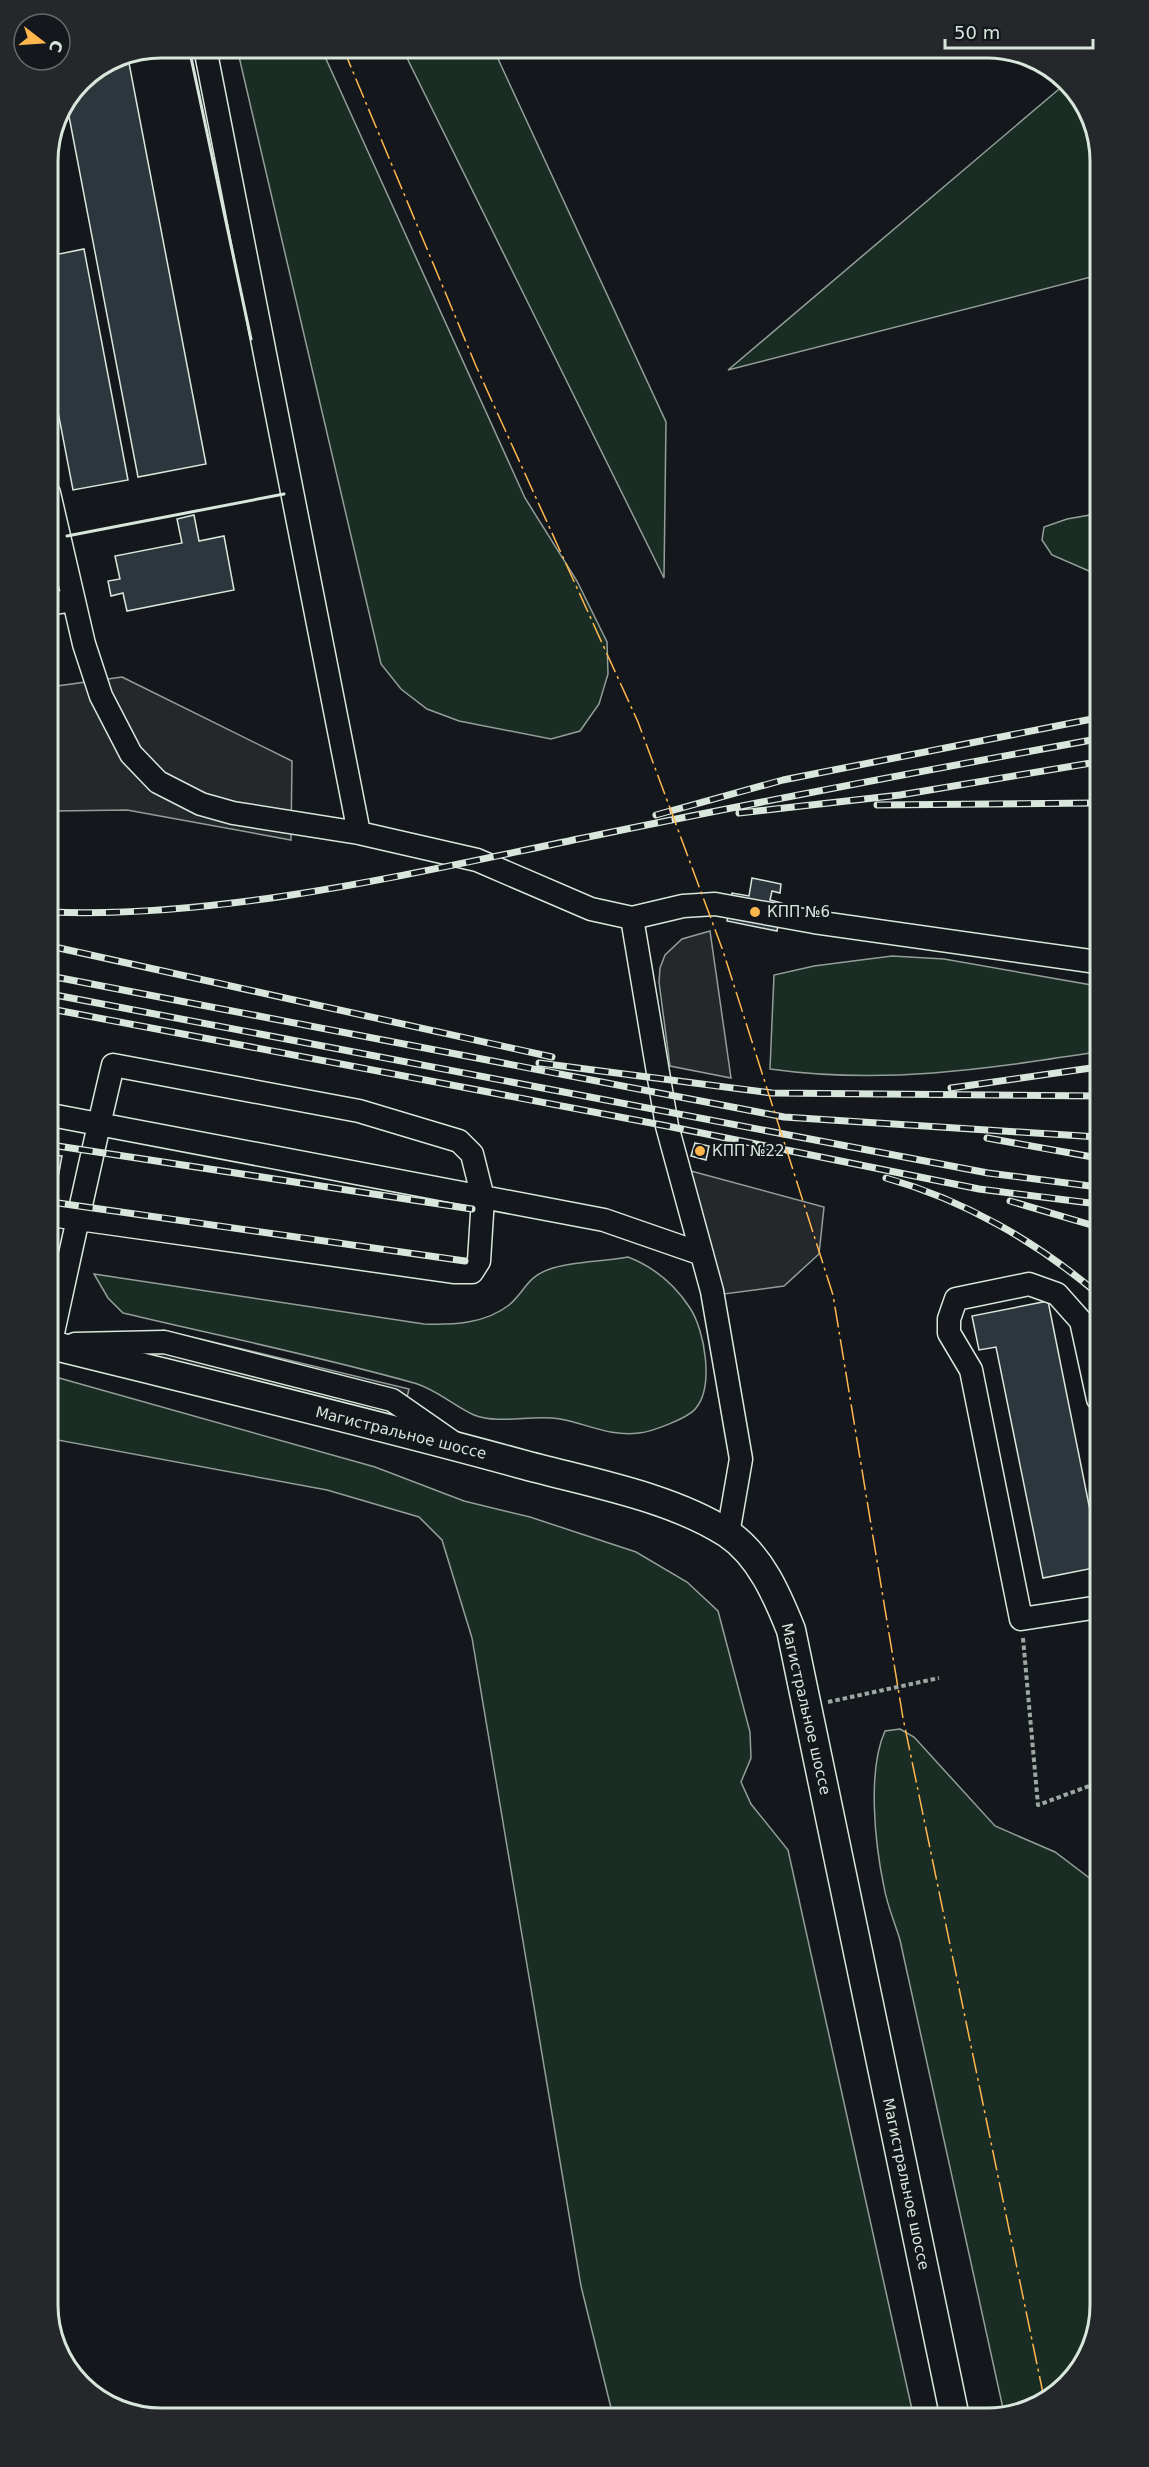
<svg xmlns="http://www.w3.org/2000/svg" width="1149" height="2467" font-family="'DejaVu Sans',sans-serif">
  <style>
    .green { fill: #1a2d24; stroke: #939e99; stroke-width: 1.5 }
    .parking { fill: #24282b; stroke: #939e99; stroke-width: 1.5 }
    .building { fill: #2c363c; stroke: #d8e6dc; stroke-width: 1.5 }
    .lines { fill: none; stroke-linecap: round; stroke-linejoin: round }
    .minor-casing { stroke: #d8e6dc; stroke-width: 25 }
    .major-casing { stroke: #d8e6dc; stroke-width: 31 }
    .path { stroke: #9da8a2; stroke-width: 4; stroke-dasharray: 4.5 3; stroke-linecap: butt }
    .minor { stroke: #14181c; stroke-width: 22 }
    .major { stroke: #14181c; stroke-width: 28 }
    .rail-casing { stroke: #d8e6dc; stroke-width: 7 }
    .rail { stroke: #14181c; stroke-width: 4.5; stroke-dasharray: 14; stroke-linecap: butt }
    .wall { stroke: #d8e6dc; stroke-width: 3 }
    .power { stroke: #ffb74d; stroke-width: 1.5; stroke-dasharray: 21 4.5 3 4.5; stroke-linecap: butt }
    .poi-dot { fill: #ffb74d; stroke: #14181c; stroke-width: 2 }
    .labels { text-anchor: middle; dominant-baseline: central; stroke-width: 4.5; stroke-linejoin: round; paint-order: stroke }
    .poi-label { font-size: 15px; fill: #d8e6dc; stroke: #14181c; text-anchor: start }
    .street-label { font-size: 15px; fill: #d8e6dc; stroke: #14181c }
    .rim { fill: none; stroke: #d8e6dc; stroke-width: 3 }
  </style>
  <rect width="100%" height="100%" fill="#14181c"/>
  <path class="green" d="M237 48H321L525 498 577 581 607 642 608 674 599 704 580 731 551 739 459 721 427 709 401 689 381 664Z
    M402 48H493L666 422 664 578Z
    M1065 84 1095 125V276L728 370Z
    M1096 514V574L1052 555 1042 540 1044 527 1067 519Z
    M892 956 944 959 1097 986V1052C986 1069 883 1085 770 1069L774 975 814 966Z
    M628 1257C654 1267 675 1285 690 1308 705 1331 714 1386 696 1408 689 1418 651 1432 639 1433 610 1437 588 1424 560 1419 533 1414 500 1425 474 1415 454 1406 436 1389 414 1383 318 1356 220 1336 123 1313L108 1298 94 1274 424 1324C452 1325 485 1324 509 1305 525 1292 526 1277 550 1269 574 1261 603 1262 628 1257Z
    M52 1376 375 1467 464 1501 530 1517 636 1552 687 1582 718 1611 750 1732 751 1758 741 1782 751 1804 788 1850 913 2414 613 2416 581 2286 472 1638 442 1540 419 1517 327 1490 52 1439Z
    M900 1729 914 1737 995 1826 1055 1852 1100 1886 1101 2306 1082 2369 1024 2413H1004L900 1940C895 1923 887 1905 884 1887 875 1844 867 1771 885 1731Z"/>
  <path class="parking" d="M122 677 292 761 291 840 127 810 55 811 50 779V687Z
    M710 931 731 1078 670 1066 659 982 660 968 665 955 682 939Z
    M691 1171 824 1207 819 1254 784 1286 724 1294Z
    M163 1330 409 1389 401 1422 148 1357Z"/>
  <path class="building" d="M129 63 206 464 138 477 68 111 82 81 101 68Z
    M84 249 128 480 73 490 49 365V256Z
    M194 515 199 541 224 536 234 590 127 611 123 593 111 596 108 581 120 579 115 556 182 543 177 519Z
    M752 878 781 884 780 893 772 891 770 900 782 903 777 931 727 921 732 893 749 896Z
    M695 1143 709 1146 706 1160 691 1156Z
    M51 1155 62 1156 56 1188 51 1187Z
    M1048 1301 1099 1555V1567L1043 1578 996 1347 979 1350 972 1316Z"/>
  <g class="lines">
    <defs>
      <path id="minor" d="M205 48 359 833
        M49 493 84 644 101 696 131 754 158 782 201 804 233 813 359 833 477 860 591 909 632 918
        M49 604 73 600
        M51 1115 604 1220 702 1254
        M51 1215 79 1219 455 1272H472L479 1261 483 1198 472 1154 459 1141 359 1111 113 1065C91 1157 71 1250 51 1342
        M75 1344 164 1342 392 1400 451 1441
        M1098 1399 1081 1321 1057 1294 1029 1284 956 1299 949 1319V1333L971 1370 1021 1619 1099 1607
        M728 1534 741 1459 712 1291 667 1126 632 918 683 906 715 904 814 922 1097 962"/>
      <path id="major" d="M51 1345C208 1384 365 1421 521 1464 587 1482 669 1496 727 1533 760 1555 777 1595 791 1630L954 2413"/>
    </defs>
    <use href="#minor" class="minor-casing"/>
    <use href="#major" class="major-casing"/>
    <path class="path" d="M1023 1638 1038 1805 1100 1782
      M828 1702 939 1678"/>
    <use href="#minor" class="minor"/>
    <use href="#major" class="major"/>
    <defs>
      <path id="rail" d="M877 805 1097 803
        M739 813 900 795 1097 762
        M656 815 783 780 1097 718
        M50 912C225 919 417 872 588 837 757 802 927 770 1097 739
        M50 946 552 1057
        M50 976 784 1117 1098 1137
        M50 994 988 1173 1098 1187
        M51 1009 667 1126 979 1189 1098 1204
        M539 1063 772 1093 1098 1096
        M951 1088 1098 1067
        M987 1138 1098 1158
        M51 1145 472 1209
        M886 1178C964 1200 1037 1242 1098 1294
        M1010 1201 1098 1227
        M51 1202 465 1261"/>
    </defs>
    <use href="#rail" class="rail-casing"/>
    <use href="#rail" class="rail"/>
    <path class="wall" d="M189 48 251 339
      M67 536 284 494"/>
    <path class="power" d="M343 48 476 366 638 722 723 951 833 1295 903 1718 1044 2398"/>
  </g>
  <g class="poi-dot">
    <circle cx="755" cy="912" r="6"/>
    <circle cx="700" cy="1151" r="6"/>
  </g>
  <g class="labels">
    <g class="poi-label">
      <text x="767" y="912">КПП №6</text>
      <text x="712" y="1151">КПП №22</text>
    </g>
    <g class="street-label">
      <text transform="translate(401 1433) rotate(14)">Магистральное шоссе</text>
      <text transform="translate(806 1709) rotate(77)">Магистральное шоссе</text>
      <text transform="translate(906 2184) rotate(78)">Магистральное шоссе</text>
    </g>
  </g>
  <path d="M0 0H1149V2467H0ZM161 58H987A103 103 0 0 1 1090 161V2305A103 103 0 0 1 987 2408H161A103 103 0 0 1 58 2305V161A103 103 0 0 1 161 58Z" fill="#24282b" fill-rule="evenodd"/>
  <path class="rim" d="M161 58H987A103 103 0 0 1 1090 161V2305A103 103 0 0 1 987 2408H161A103 103 0 0 1 58 2305V161A103 103 0 0 1 161 58Z"/>
  <g transform="translate(42 42) rotate(107)"><circle r="28" fill="#14181c" stroke="#626a69" stroke-width="1.5"/>
  <path d="M0-4.5L10 22L0 15L-10 22Z" fill="#ffb74d"/>
  <text y="-9" font-size="16" font-weight="bold" text-anchor="middle" fill="#d8e6dc">С</text>
  </g>
  <path d="M945 39v9h148v-9" fill="none" stroke="#d8e6dc" stroke-width="3"/>
  <text x="954" y="39" font-size="18" fill="#d8e6dc" stroke="#14181c" stroke-width="4.5" paint-order="stroke">50 m</text>
</svg>
